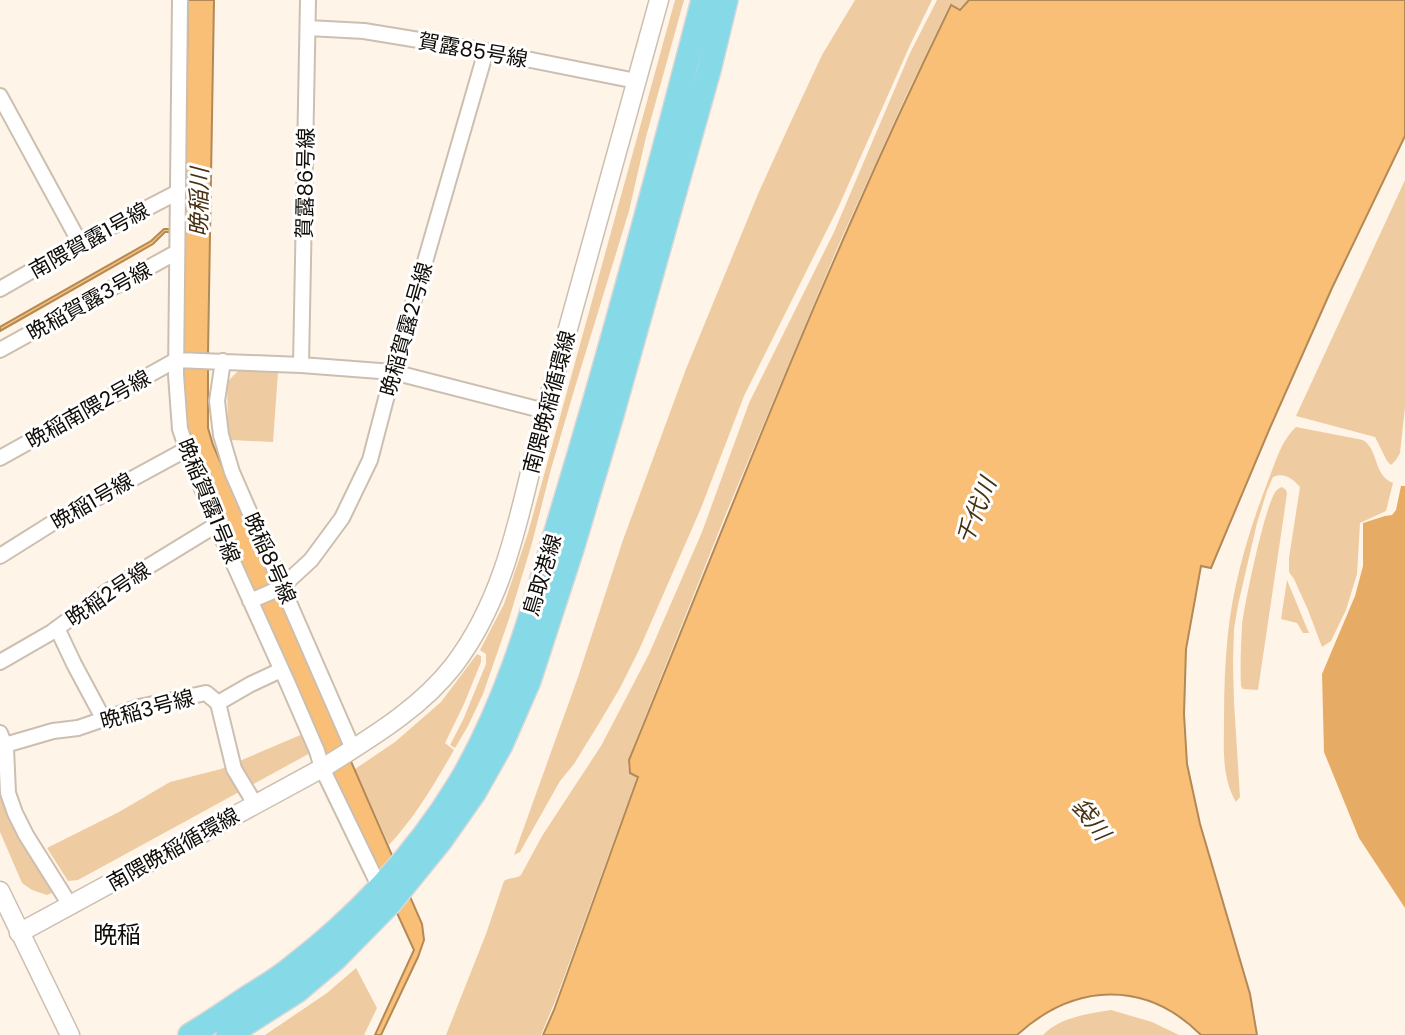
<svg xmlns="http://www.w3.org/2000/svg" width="1405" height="1035" font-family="Poppins,'Noto Sans JP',sans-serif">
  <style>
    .green { fill: #efcba2 }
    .forest { fill: #e6ac65 }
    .water { fill: #f9bf77; stroke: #b38955; stroke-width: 2 }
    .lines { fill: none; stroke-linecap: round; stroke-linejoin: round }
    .minor-casing { stroke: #ccbfb0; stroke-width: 18 }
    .tertiary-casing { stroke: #ccbfb0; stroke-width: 21 }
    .primary-casing { stroke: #d9d8d7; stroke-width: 26 }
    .minor { stroke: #fff; stroke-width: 14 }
    .tertiary { stroke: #fff; stroke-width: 18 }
    .primary { stroke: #86d9e6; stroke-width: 23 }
    .labels { text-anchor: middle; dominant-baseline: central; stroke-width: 6; stroke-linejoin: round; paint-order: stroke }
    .street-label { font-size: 21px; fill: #100c07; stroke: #fff }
    .water-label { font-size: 23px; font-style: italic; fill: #483011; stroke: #fff }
    .quarter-label { font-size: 24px; fill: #100c07; stroke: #fff }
  </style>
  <rect width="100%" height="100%" fill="#fff4e8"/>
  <path class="green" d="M675 0H684L646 137 629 211 576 384 551 469 532 543 509 619 483 694 468 726 455 748 450 745 463 720 486 664V654L480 650 504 604 528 533Z
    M855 0H932L911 43 838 208 744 396 701 508 639 650 620 688 598 725 574 764 560 781 520 852 514 855 578 677 623 540 686 369 758 194 787 130 822 55Z
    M937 0H968L959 9 950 4 904 100 839 244 725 516 628 760 629 773 637 777 556 999 541 1035H446L486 934 504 881C510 877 516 879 521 875L542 836 601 746 649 654 702 532 749 403 834 232 910 53Z
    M1405 180V407L1400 453 1396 460 1391 465 1387 461 1375 437 1296 416Z
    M238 371 278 372 273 442 231 440 228 430 227 382Z
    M1296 427 1363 440C1379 450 1373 475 1393 483L1386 511 1360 523 1357 574 1346 610 1331 641 1322 647 1308 610 1294 579 1289 572V558L1300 487C1292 478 1284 472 1273 477L1267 491 1257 523 1238 605 1234 629 1233 662 1234 702 1240 797 1236 802C1221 777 1224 746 1224 718 1224 690 1225 661 1228 633 1234 578 1251 524 1271 473 1277 457 1283 439 1296 427Z
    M1282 487 1286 490 1287 494 1258 690 1243 689 1241 686C1240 666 1241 646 1242 626 1244 606 1266 499 1277 490 1279 488 1280 488 1282 487Z
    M1287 580 1306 626 1309 633H1303L1297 623 1281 619Z
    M477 654 481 656V662L464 704 445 743 454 750C435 783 416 816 389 845L355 769 395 742 441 702Z
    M305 733 312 752 78 880 68 881 47 848 119 812 170 782 221 769Z
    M0 749 2 793 54 892 47 895 32 890 22 883 0 832Z
    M356 968 377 1008 364 1035H265L327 993Z
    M1111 1010 1152 1022 1179 1035H1043C1060 1017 1088 1014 1111 1010Z"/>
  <path class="forest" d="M1401 486H1405V908L1359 838 1324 752 1322 674 1355 596 1363 566V523L1385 516 1392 515 1396 510Z"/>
  <path class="water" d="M188 0H214L208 354V428L213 445 239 505 422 924 424 940 418 957 381 1035H375L414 950 319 743 218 516 186 432 182 382Z
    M969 0H1405V136L1332 288 1269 430 1211 568 1201 566 1186 649 1184 714 1187 764 1200 824 1250 994 1257 1035H1201C1145 979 1074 983 1017 1035H543L554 1010 638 777 630 773 629 760C703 579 774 396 853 217 884 146 917 75 951 5L960 10Z
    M164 229H169L170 232H165L153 244 0 331V327L151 241Z"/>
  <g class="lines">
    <defs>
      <path id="minor" d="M180 0 176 375 180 429 192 464 219 531 288 684 317 751 322 768 380 888
        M308 28 364 31 486 51 636 81
        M0 96 80 243
        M0 289 80 243 178 192
        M0 350 177 252
        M223 361 217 401 221 435 232 472 353 749
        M301 365 308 0
        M0 458 176 360 301 365 393 372 545 411
        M0 556 62 517 187 449
        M250 601 278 589 286 583 311 560 342 518 370 460 393 372 486 51
        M57 628 74 664 104 720
        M0 662 52 632 105 593 216 525
        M218 703 234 769 255 804
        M0 733 6 748 8 793 15 813 26 835 70 905
        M5 745 53 731 78 728 139 707 206 693 218 703 251 684 281 670"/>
      <path id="tertiary" d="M0 891 70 1035
        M19 933 326 766C372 737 421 708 454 665 511 590 522 496 546 408 583 272 621 136 659 0"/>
      <path id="primary" d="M190 1035C210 1023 230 1009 250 996 264 987 278 979 290 969 356 919 416 855 459 784 512 696 537 594 566 498 616 333 660 167 703 0
        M228 1035 297 991 336 958 390 903 441 840 474 793 501 745 529 681 572 549 612 415 709 70 726 0"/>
    </defs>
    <use href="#minor" class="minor-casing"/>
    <use href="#tertiary" class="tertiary-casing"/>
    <use href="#primary" class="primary-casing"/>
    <use href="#minor" class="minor"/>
    <use href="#tertiary" class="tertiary"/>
    <use href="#primary" class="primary"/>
  </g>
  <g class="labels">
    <g class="street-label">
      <text transform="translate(473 50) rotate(10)">賀露85号線</text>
      <text transform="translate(305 183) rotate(-89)">賀露86号線</text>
      <text transform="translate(89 240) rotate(-29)">南隈賀露1号線</text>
      <text transform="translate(89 301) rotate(-29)">晩稲賀露3号線</text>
      <text transform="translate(406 329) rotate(-74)">晩稲賀露2号線</text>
      <text transform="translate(549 402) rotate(-75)">南隈晩稲循環線</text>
      <text transform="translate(88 409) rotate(-29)">晩稲南隈2号線</text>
      <text transform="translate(92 501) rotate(-30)">晩稲1号線</text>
      <text transform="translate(209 501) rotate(68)">晩稲賀露1号線</text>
      <text transform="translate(270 558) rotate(66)">晩稲8号線</text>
      <text transform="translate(542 575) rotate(-73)">鳥取港線</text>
      <text transform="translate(108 594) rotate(-34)">晩稲2号線</text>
      <text transform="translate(147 709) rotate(-15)">晩稲3号線</text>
      <text transform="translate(173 849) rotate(-29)">南隈晩稲循環線</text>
    </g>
    <g class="water-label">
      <text transform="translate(199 202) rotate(-89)">晩稲川</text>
      <text transform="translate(976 511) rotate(-68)">千代川</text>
      <text transform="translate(1091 819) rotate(53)">袋川</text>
    </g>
    <g class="quarter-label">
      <text x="117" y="934">晩稲</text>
    </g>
  </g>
</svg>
